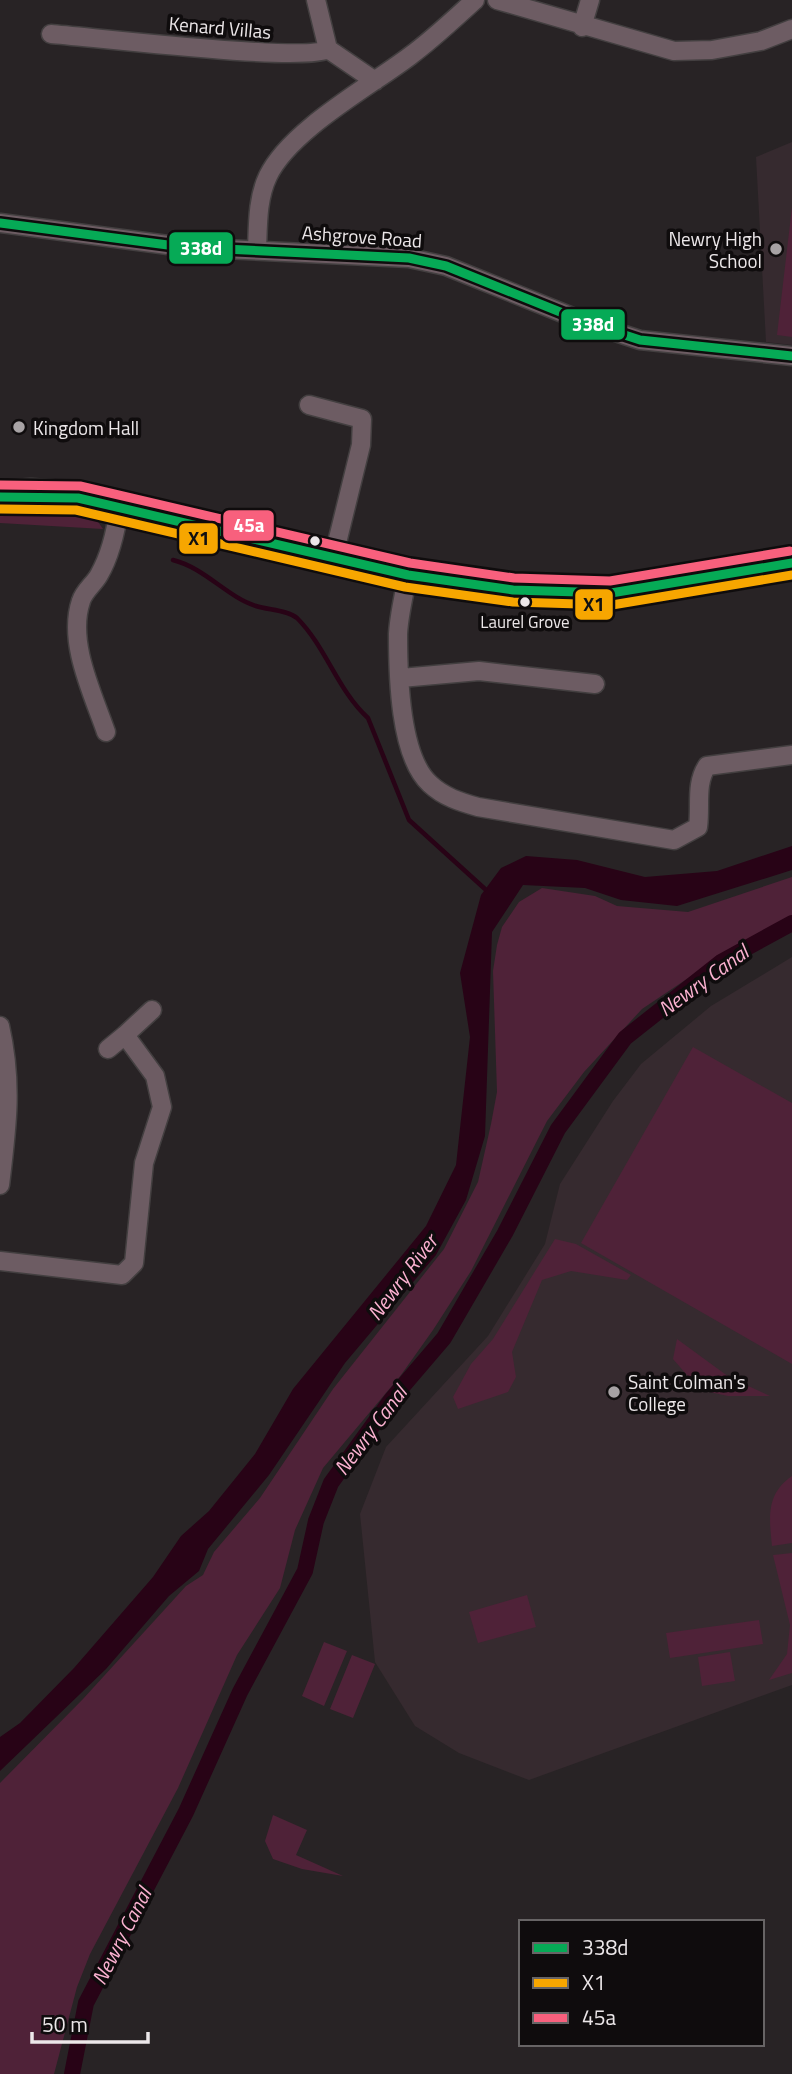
<svg xmlns="http://www.w3.org/2000/svg" width="792" height="2074" font-family="'Titillium Web',sans-serif">
  <style>
    .built { fill: #362a2f }
    .green { fill: #4f2238 }
    .water { fill: #280316 }
    .lines { fill: none; stroke-linecap: round; stroke-linejoin: round }
    .stream { stroke: #280316; stroke-width: 4.5 }
    .canal { stroke: #280316; stroke-width: 16 }
    .street-casing { stroke: #433f40; stroke-width: 21 }
    .highway-casing { stroke: #433f40; stroke-width: 35 }
    .street { stroke: #6d5c63; stroke-width: 18 }
    .highway { stroke: #695960; stroke-width: 32 }
    .bus-1-casing { stroke: #0f0c0d; stroke-width: 14 }
    .bus-2-casing { stroke: #0f0c0d; stroke-width: 14 }
    .bus-3-casing { stroke: #0f0c0d; stroke-width: 14 }
    .bus-1 { stroke: #06aa56; stroke-width: 9 }
    .bus-2 { stroke: #f7a600; stroke-width: 9 }
    .bus-3 { stroke: #f8607d; stroke-width: 9 }
    .poi-dot { fill: #a7a2a4; stroke: #0f0c0d; stroke-width: 2.5 }
    .bus-dot { fill: #ece7e9; stroke: #0f0c0d; stroke-width: 2.5 }
    .labels { text-anchor: middle; dominant-baseline: central; stroke-width: 7; stroke-linejoin: round; paint-order: stroke }
    .bus-label { font-size: 17px; fill: #ece7e9; stroke: #0f0c0d }
    .street-label { font-size: 19px; fill: #ece7e9; stroke: #0f0c0d }
    .poi-label { font-size: 19px; fill: #ece7e9; stroke: #0f0c0d; text-anchor: start }
    .water-label { font-size: 21px; font-style: italic; fill: #fbb1d0; stroke: #0f0c0d }
    .line-badge { stroke: #0f0c0d; stroke-width: 2.5 }
    .badge-label { font-size: 19px; text-anchor: middle; font-weight: bold; fill: #fff }
    .pale-badge-label { font-size: 19px; text-anchor: middle; font-weight: bold; fill: #111 }
  </style>
  <rect width="100%" height="100%" fill="#282325"/>
  <path class="built" d="M792 142V345L766 342 756 157Z
    M792 957V1685L529 1780 459 1753 415 1726 375 1662 360 1514 386 1447 488 1336 545 1244 560 1184 613 1101 641 1064 711 1006Z"/>
  <path class="green" d="M792 207V337L777 335Z
    M28 506 94 516 103 529 0 523V508Z
    M792 877V920L739 944 642 1009 584 1072 547 1121 471 1271 433 1330 401 1375 323 1468 295 1530 280 1588 237 1655 178 1788 90 1954 77 1987 54 2074H0V1783L83 1699 186 1586 203 1575 214 1552 260 1498 333 1389 444 1249 478 1182 491 1124 497 1092 493 971 497 945 502 927 519 902 542 888 595 896 617 906 688 912Z
    M693 1047 792 1103V1364L581 1243Z
    M555 1239 576 1244 631 1275 627 1280 571 1271 542 1280 512 1352 516 1377 508 1392 458 1409 453 1397 471 1364 493 1339Z
    M677 1339 729 1377 770 1396H728L700 1390 673 1359Z
    M792 1476V1543L772 1546C769 1517 766 1494 792 1476Z
    M792 1553V1673L769 1680 787 1654 790 1625 773 1555Z
    M527 1595 536 1627 478 1643 469 1612Z
    M759 1620 763 1644 670 1658 666 1633Z
    M324 1642 347 1651 324 1706 302 1696Z
    M730 1652 735 1681 702 1686 698 1657Z
    M352 1655 375 1664 353 1718 330 1709Z
    M273 1815 307 1830 296 1855 343 1876 302 1869 273 1859 265 1841Z"/>
  <path class="water" d="M792 846V870L677 906 621 900 585 888 523 885 492 932 485 1136 466 1200 436 1255 345 1363 269 1475 208 1549 199 1571 169 1596 106 1669 0 1771V1737L20 1723 74 1668 153 1577 181 1536 209 1511 255 1454 293 1389 426 1226 456 1165 470 1037 460 973 481 895 501 868 526 856 577 860 645 877 717 871Z"/>
  <g class="lines">
    <path class="stream" d="M173 560C205 568 227 597 256 606 268 610 288 610 297 618 326 647 338 691 368 718L409 820 485 889"/>
    <path class="canal" d="M72 2074 86 2003 186 1812 240 1692 305 1571 316 1521 331 1483 391 1400 444 1338 505 1233 558 1129 625 1038 721 962 792 923"/>
    <defs>
      <path id="street" d="M316 0 328 49
        M497 0 674 51 712 50 761 41 792 29
        M582 27 590 0
        M51 34C91 37 307 63 328 49L375 81
        M0 223 183 247 409 258 446 266 585 322 640 340 792 356
        M257 250C258 226 257 199 268 176 290 130 369 87 410 56 433 39 454 19 475 0
        M309 405 362 419 361 445 333 559
        M408 575C404 594 399 615 398 634 398 673 399 756 430 784 444 797 460 802 478 807L674 840 698 827C701 806 695 784 707 766L792 755
        M401 678 479 671 595 684
        M106 732C93 694 67 642 81 601 84 591 94 584 99 575 111 554 116 531 119 508
        M0 1026C13 1083 7 1128 0 1185
        M108 1049 125 1035
        M0 1261 122 1275 134 1263 144 1163 162 1107 155 1076 125 1035 152 1010"/>
      <path id="highway" d="M0 497 31 495 78 498 408 575 513 590 611 593 792 563"/>
    </defs>
    <use href="#street" class="street-casing"/>
    <use href="#highway" class="highway-casing"/>
    <use href="#street" class="street"/>
    <use href="#highway" class="highway"/>
    <defs>
      <path id="bus-1" d="M0 223 183 247 409 258 446 266 585 322 640 340 792 356
        M0 497 78 498 408 575 513 590 611 593 792 563"/>
      <path id="bus-2" d="M1 509 76 510 405 587 513 602 612 605 792 575"/>
      <path id="bus-3" d="M0 485 80 486 410 563 514 578 610 581 790 551"/>
    </defs>
    <use href="#bus-1" class="bus-1-casing"/>
    <use href="#bus-2" class="bus-2-casing"/>
    <use href="#bus-3" class="bus-3-casing"/>
    <use href="#bus-1" class="bus-1"/>
    <use href="#bus-2" class="bus-2"/>
    <use href="#bus-3" class="bus-3"/>
  </g>
  <g class="poi-dot">
    <circle cx="776" cy="249" r="7"/>
    <circle cx="19" cy="427" r="7"/>
    <circle cx="614" cy="1392" r="7"/>
  </g>
  <g class="bus-dot">
    <circle cx="315" cy="541" r="6"/>
    <circle cx="525" cy="602" r="6"/>
  </g>
  <g class="labels">
    <g class="bus-label">
      <text x="525" y="622">Laurel Grove</text>
    </g>
    <g class="street-label">
      <text transform="translate(220 27) rotate(5)">Kenard Villas</text>
      <text transform="translate(362 236) rotate(4)">Ashgrove Road</text>
    </g>
    <g class="poi-label">
      <text x="762" y="238" text-anchor="end">Newry High<tspan x="762" dy="22">School</tspan></text>
      <text x="33" y="427">Kingdom Hall</text>
      <text x="628" y="1381">Saint Colman's<tspan x="628" dy="22">College</tspan></text>
    </g>
    <g class="water-label">
      <text transform="translate(703 980) rotate(-36)">Newry Canal</text>
      <text transform="translate(402 1277) rotate(-53)">Newry River</text>
      <text transform="translate(370 1430) rotate(-53)">Newry Canal</text>
      <text transform="translate(121 1936) rotate(-63)">Newry Canal</text>
    </g>
  </g>
  <g class="line-badge">
    <rect x="168" y="231" width="66" height="34" rx="7" fill="#06aa56"/>
    <rect x="560" y="308" width="66" height="33" rx="7" fill="#06aa56"/>
    <rect x="222" y="509" width="53" height="33" rx="7" fill="#f8607d"/>
    <rect x="178" y="522" width="41" height="33" rx="7" fill="#f7a600"/>
    <rect x="574" y="588" width="40" height="33" rx="7" fill="#f7a600"/>
  </g>
  <g class="badge-label">
    <text x="201" y="255">338d</text>
    <text x="593" y="331">338d</text>
    <text x="249" y="532">45a</text>
  </g>
  <g class="pale-badge-label">
    <text x="199" y="545">X1</text>
    <text x="594" y="611">X1</text>
  </g>
  <rect x="519" y="1920" width="245" height="126" fill="#0f0c0d" stroke="#676465" stroke-width="2"/>
  <rect x="533" y="1943" width="35" height="10" fill="#06aa56" stroke="#676465" stroke-width="2"/>
  <text x="582" y="1955" font-size="21" fill="#ece7e9">338d</text>
  <rect x="533" y="1978" width="35" height="10" fill="#f7a600" stroke="#676465" stroke-width="2"/>
  <text x="582" y="1990" font-size="21" fill="#ece7e9">X1</text>
  <rect x="533" y="2013" width="35" height="10" fill="#f8607d" stroke="#676465" stroke-width="2"/>
  <text x="582" y="2025" font-size="21" fill="#ece7e9">45a</text>
  <path d="M32 2032v10h116v-10" fill="none" stroke="#ece7e9" stroke-width="3.5"/>
  <text x="42" y="2032" font-size="21" fill="#ece7e9" stroke="#0f0c0d" stroke-width="5" paint-order="stroke">50 m</text>
</svg>
